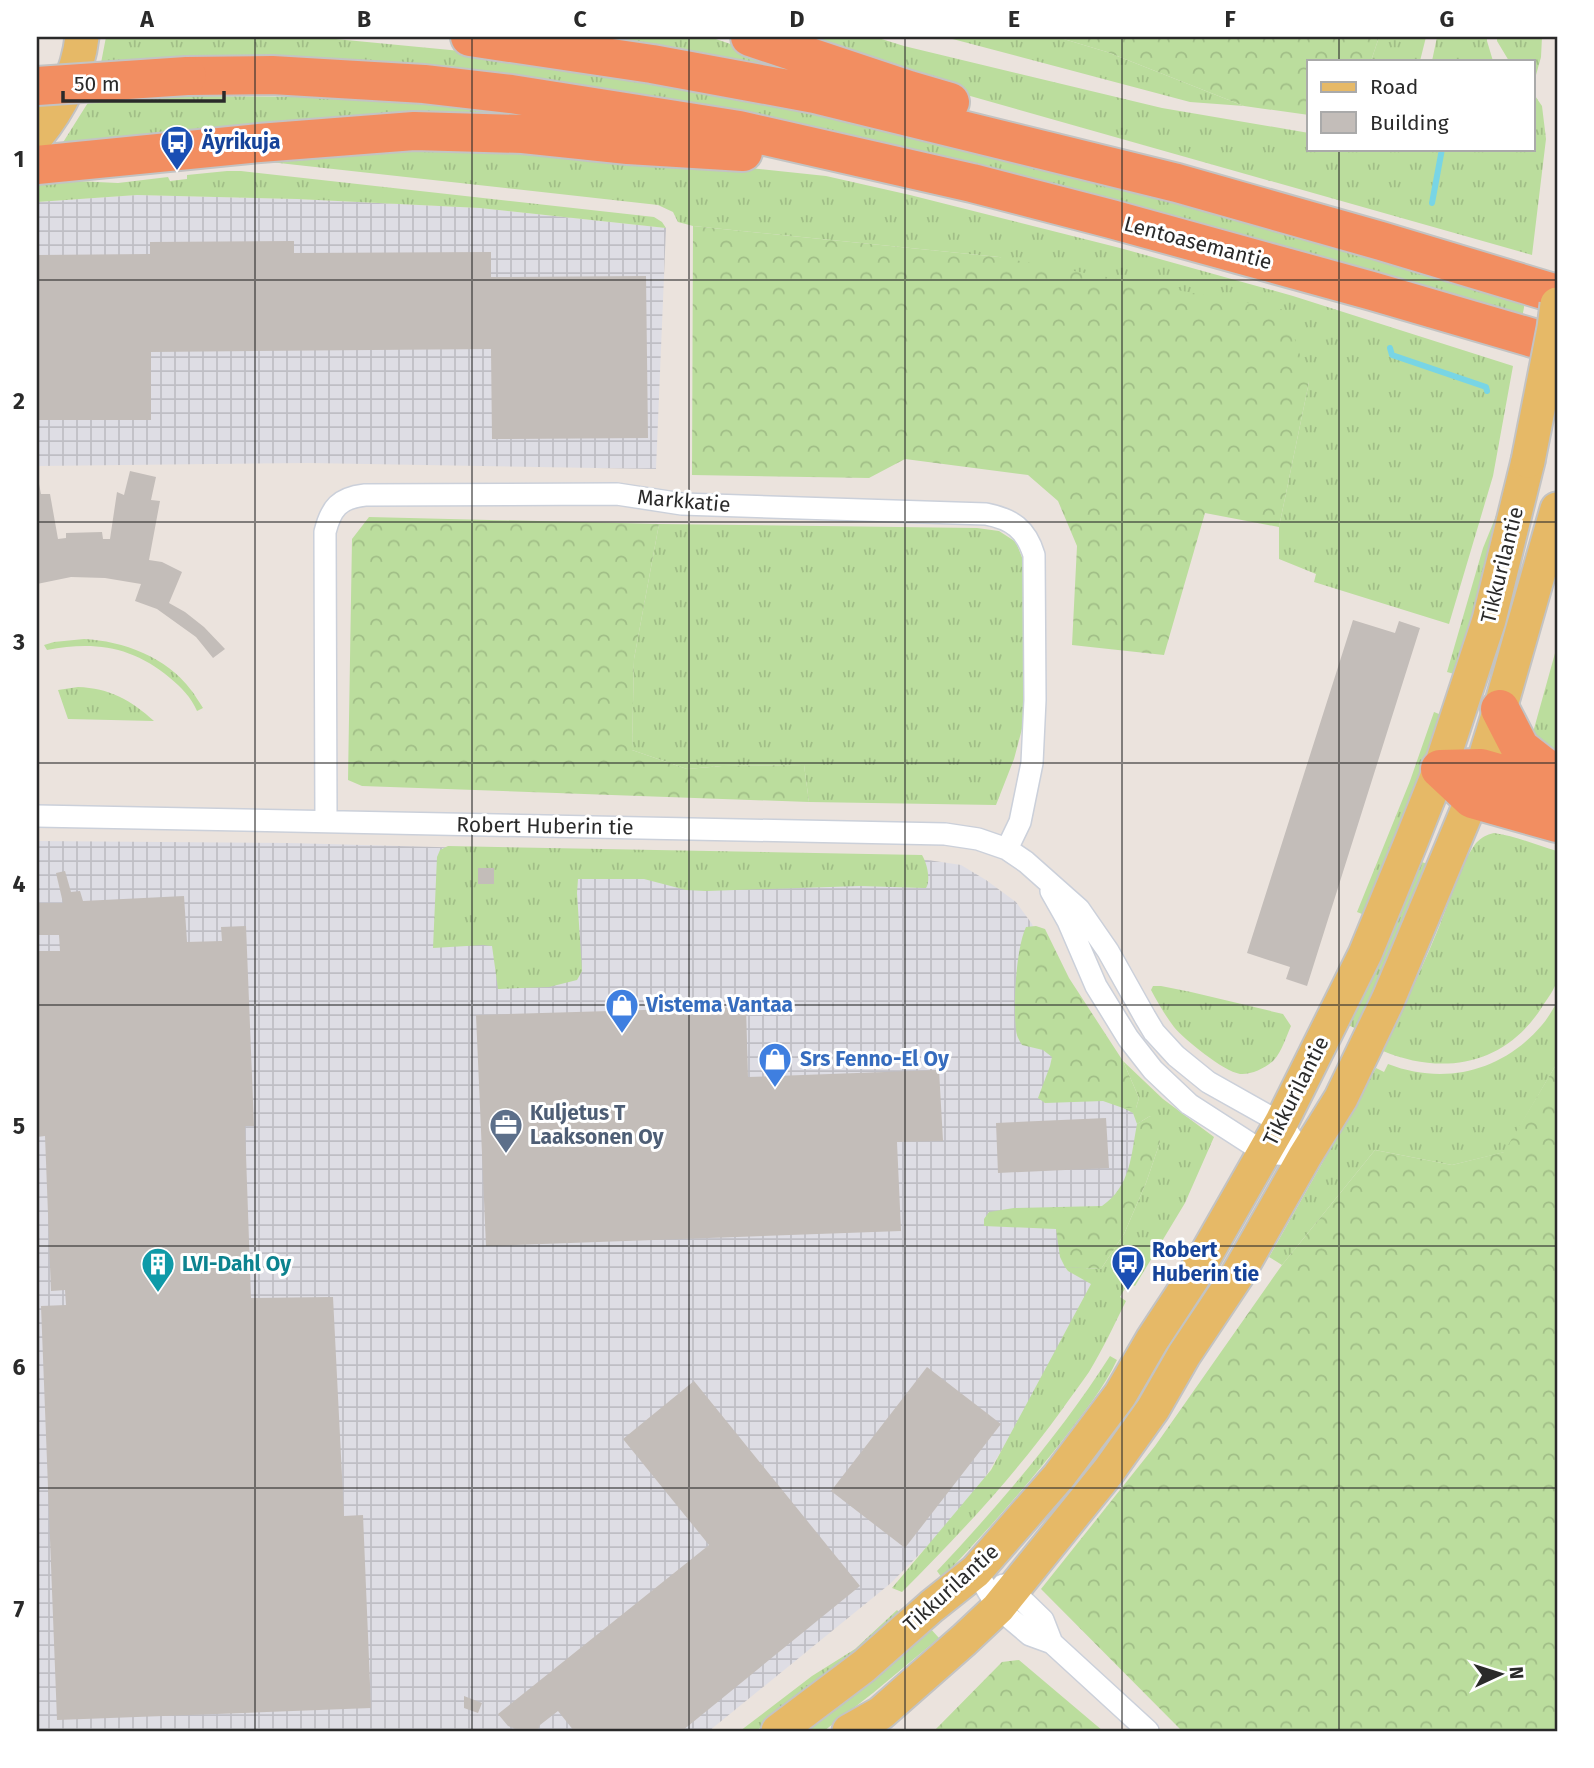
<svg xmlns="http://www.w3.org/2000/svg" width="1594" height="1768" font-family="'Fira Sans',sans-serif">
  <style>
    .industrial { fill: url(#industrial-grid) }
    .grass { fill: url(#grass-tufts) }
    .forest { fill: url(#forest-crowns) }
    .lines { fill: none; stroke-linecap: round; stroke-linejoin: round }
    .stream { stroke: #78d5e5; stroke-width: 6 }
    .building { fill: #c3bdb9 }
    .street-casing { stroke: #cbd0da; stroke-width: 24 }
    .primary-casing { stroke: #c3c3c3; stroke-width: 37 }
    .highway-casing { stroke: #c3c3c3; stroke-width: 42 }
    .street { stroke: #fff; stroke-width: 21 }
    .primary { stroke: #e6b967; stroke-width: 33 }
    .highway { stroke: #f28e61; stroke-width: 38 }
    .primary-bridge-casing { stroke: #c3c3c3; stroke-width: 37; stroke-linecap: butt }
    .highway-bridge-casing { stroke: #c3c3c3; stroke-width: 42; stroke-linecap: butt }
    .primary-bridge { stroke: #e6b967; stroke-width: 33 }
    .highway-bridge { stroke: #f28e61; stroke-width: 38 }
    .grid { fill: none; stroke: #2a2a2a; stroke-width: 2; stroke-opacity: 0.55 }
    .labels { text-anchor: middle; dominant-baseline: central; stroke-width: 6; stroke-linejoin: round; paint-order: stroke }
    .transit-label { font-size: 21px; font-weight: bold; fill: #164399; stroke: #fff; text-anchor: start }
    .street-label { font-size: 21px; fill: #2a2a2a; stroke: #fff }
    .shop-label { font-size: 21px; font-weight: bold; fill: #366cbe; stroke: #fff; text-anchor: start }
    .service-label { font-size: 21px; font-weight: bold; fill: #4e5e75; stroke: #fff; text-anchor: start }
    .culture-label { font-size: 21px; font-weight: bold; fill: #0d838f; stroke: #fff; text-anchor: start }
    .neatline { fill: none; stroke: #2a2a2a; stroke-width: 2.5 }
    .grid-label { font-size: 23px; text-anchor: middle; font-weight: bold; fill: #2a2a2a }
  </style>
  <defs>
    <pattern id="industrial-grid" width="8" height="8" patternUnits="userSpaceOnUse" patternTransform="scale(1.75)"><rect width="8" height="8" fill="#dedde4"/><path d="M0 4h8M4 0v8" fill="none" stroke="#bfbec4"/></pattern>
    <pattern id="grass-tufts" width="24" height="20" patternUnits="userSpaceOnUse" patternTransform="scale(1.75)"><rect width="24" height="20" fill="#bbdd9d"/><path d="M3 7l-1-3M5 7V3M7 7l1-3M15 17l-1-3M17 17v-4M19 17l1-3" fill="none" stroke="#a1be87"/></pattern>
    <pattern id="forest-crowns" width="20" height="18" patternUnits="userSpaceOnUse" patternTransform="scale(1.75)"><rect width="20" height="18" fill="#bbdd9d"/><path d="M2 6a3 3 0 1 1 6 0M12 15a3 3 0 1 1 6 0" fill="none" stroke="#a1be87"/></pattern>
  </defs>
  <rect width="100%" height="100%" fill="#ebe3dd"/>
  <path class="industrial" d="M137 195 297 199 480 208 666 228 656 469 309 463 37 466V202Z
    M37 841 289 843 928 860 961 865 986 880 1016 902 1032 924 1046 960 1097 1070 1134 1114 1152 1132 1091 1285 1025 1412 968 1505 891 1583 709 1731H37Z"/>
  <path class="grass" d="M106 37H315L513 56 954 140 1526 297 1522 318 944 160 101 63Z
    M595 37H710L839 81Z
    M781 37H875L904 46 1162 108 1309 133V149H1533V93L1542 106 1546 139 1532 255 882 71Z
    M945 37H1057L1107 52 1244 106 1190 102Z
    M1379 37H1426L1420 61H1371Z
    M1437 37H1487V41L1493 61H1432Z
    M1497 37H1542L1541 57 1536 75H1533V61H1509L1497 41Z
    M177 96 310 97 417 101 540 114 62 144 89 101Z
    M357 145 600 152 826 176 910 195 1120 248 1293 296 1513 366 1493 476 1449 624 1314 582 1316 574 1279 559V527L1309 382 999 257 693 226 678 222 673 212 658 205 243 159Z
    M227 171H241L654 217 662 222 666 228 480 208 297 199 137 195 37 202V182L55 180 118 183 168 177 170 181 187 179V175Z
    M1496 516 1501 518 1458 675 1447 672 1483 548Z
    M659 524 977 528 999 531 1016 542 1023 560V725L1014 759 996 805 809 802 804 765 722 766 687 769 632 750 634 659Z
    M84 639C123 641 167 657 191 690 195 695 199 702 203 708L197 711C191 697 181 687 170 678 132 646 94 641 47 650L44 645 54 642Z
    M1557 646V761L1532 736Z
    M78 687C109 688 131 700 154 721L68 719 58 690Z
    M1434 712 1444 716 1367 916 1357 912 1410 781Z
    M1494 833C1516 836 1536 845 1557 851 1557 881 1557 911 1557 942 1557 953 1559 967 1557 979 1556 988 1547 999 1542 1007 1505 1065 1443 1076 1383 1051 1402 1010 1422 969 1439 927 1450 901 1459 866 1476 843 1482 837 1486 835 1494 833Z
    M448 846 922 855C927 863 931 880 926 888H923L860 886 706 891 686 890 644 879H578L577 893 582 971 577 980 549 987 498 989 492 946 483 945 433 948 437 857 440 850Z
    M1419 861 1433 866 1361 1031 1348 1025Z
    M1153 986H1161L1191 992 1283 1014 1291 1026C1286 1037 1282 1051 1274 1060 1266 1068 1251 1075 1240 1074 1223 1071 1185 1040 1174 1027 1165 1015 1158 1003 1151 990Z
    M1557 1002V1063L1505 1152 1452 1165 1375 1150 1282 1265 1269 1257 1376 1068 1384 1072 1388 1064C1445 1086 1503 1071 1542 1025 1548 1018 1553 1009 1557 1002Z
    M1123 1061 1163 1099 1214 1137 1185 1203 1135 1286 1128 1283 1120 1297 1126 1301C1114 1325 1103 1349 1089 1372 1080 1385 1070 1398 1061 1411 1014 1476 959 1535 902 1592L892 1588 991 1470 1091 1284 1068 1271 1065 1267 1101 1269 1124 1234 1146 1183 1160 1142 1150 1116 1137 1124 1133 1113 1123 1108H1136L1139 1098Z
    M1110 1356 1117 1360C1104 1388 1084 1412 1066 1436 1027 1486 986 1532 942 1578L937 1571C1000 1504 1060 1434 1110 1356Z
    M897 1610 902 1615 835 1671 756 1731H740L812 1676 855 1649Z
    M929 1627 939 1638 873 1693 824 1731H799Z"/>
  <path class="forest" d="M1057 37H1379L1371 61H1309V115L1244 106 1107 52Z
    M693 226 999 257 1285 310 1309 382 1279 527 1205 513 1164 655 1072 645 1077 546 1058 501 1028 475 905 459 869 478 692 475Z
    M369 517 659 524 634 659 632 750 687 769 722 766 804 765 809 802 362 786 348 780 352 539Z
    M1036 926 1045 929 1069 978 1123 1061 1139 1098 1136 1108H1123L1103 1101 1045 1103 1038 1098 1050 1066 1052 1057 1043 1050 1022 1045C1019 1040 1016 1035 1016 1029 1013 1006 1016 948 1026 927Z
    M1557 1063V1731H1182L1041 1589 1155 1446 1282 1265 1375 1150 1452 1165 1504 1152Z
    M1150 1116 1156 1121 1160 1142 1146 1183 1124 1234 1101 1269 1065 1267 1060 1257 1056 1229 984 1226V1219L989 1212 1014 1208 1102 1206C1131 1186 1131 1155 1137 1124Z
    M1019 1660 1103 1731H934L1002 1662Z"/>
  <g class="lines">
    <path class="stream" d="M1432 203 1442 149
      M1390 348 1392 355 1486 387 1487 391"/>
  </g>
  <path class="building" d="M294 241V253L491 252V277L646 276 648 438 492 439 491 349 151 352V420H37V255L150 254V242Z
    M130 471 156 477 151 500 160 501 149 560 162 562 182 572 169 603 185 612 204 627 225 649 213 658 196 637 157 609 135 601 141 584 105 578 71 577 37 584V479H38L41 494H50L58 539 66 538V533L102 532 103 539H110L117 492 124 495Z
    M1353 620 1395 633 1399 621 1420 628 1307 986 1286 979 1290 967 1247 953Z
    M478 868H494V884H478Z
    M65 871 71 892 80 891 83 901 184 896 187 942 222 941 221 927 246 926 254 1126H245L251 1298 333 1297 344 1516 363 1515 371 1708 57 1720 41 1306 66 1305 65 1290 51 1291 45 1136 37 1137V951H60L59 935H37V903H63L56 873Z
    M746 1007 748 1077 939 1070 943 1141 897 1142 901 1231 486 1246 476 1015Z
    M1106 1118 1109 1168 998 1173 996 1123Z
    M927 1367 1001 1424 905 1548 831 1491Z
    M694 1381 860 1586 682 1731H574L558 1711 540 1725 537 1731H520L508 1726 498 1714 709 1545 623 1439Z
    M464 1696 482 1703 478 1713 464 1708Z"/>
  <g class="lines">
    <defs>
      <path id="street" d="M37 816 945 834 978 839 1007 849 1026 862 1079 909 1108 951 1145 1017 1154 1032 1176 1056 1208 1082 1281 1123 1305 1156
        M326 821 325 532C331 508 339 498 365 495L617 494 682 504 986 514C1012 519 1026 529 1034 555L1035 700 1032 763 1020 822 1007 849
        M1051 891 1068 921 1096 986 1128 1038 1153 1070 1189 1104 1265 1153 1305 1156
        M976 1571 998 1608 1030 1635 1052 1643 1148 1731
        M1003 1585 1012 1590 1043 1620 1052 1643"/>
      <path id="primary" d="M37 136C60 108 78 73 82 37
        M778 1731 864 1666 932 1606 976 1571 1059 1476 1120 1395 1152 1340 1192 1279 1281 1123 1365 954 1411 842 1440 769 1489 620 1528 461
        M849 1731 881 1713 964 1640 998 1608 1108 1472 1153 1409 1184 1355 1238 1274 1305 1156 1341 1098 1388 1000 1472 799 1500 709 1557 509"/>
      <path id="highway" d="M470 37 652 64 815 94 1177 183 1381 241 1557 294
        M750 37 909 90 950 102
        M187 76 272 75 424 84 511 94 739 130 972 183 1111 219 1372 291 1557 345
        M37 165 259 143 414 131 523 134 628 145 743 152
        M1500 709 1520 748 1543 766 1557 773
        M1440 769 1472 799 1557 823
        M1440 769 1481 768 1516 778 1557 787"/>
    </defs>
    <use href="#street" class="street-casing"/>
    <use href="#primary" class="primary-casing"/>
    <use href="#highway" class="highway-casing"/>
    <use href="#street" class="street"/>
    <use href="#primary" class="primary"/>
    <use href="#highway" class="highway"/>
    <defs>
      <path id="primary-bridge" d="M1528 461 1554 328 1557 304"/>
      <path id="highway-bridge" d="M37 86 187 76"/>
    </defs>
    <use href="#primary-bridge" class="primary-bridge-casing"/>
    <use href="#highway-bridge" class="highway-bridge-casing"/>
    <use href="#primary-bridge" class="primary-bridge"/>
    <use href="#highway-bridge" class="highway-bridge"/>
  </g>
  <path class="grid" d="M255 37V1731M472 37V1731M689 37V1731M905 37V1731M1122 37V1731M1339 37V61M1339 149V1731M37 280H1557M37 522H1557M37 763H1557M37 1005H1557M37 1246H1557M37 1488H1557"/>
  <defs>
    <symbol id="bus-pin" viewBox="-11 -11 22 30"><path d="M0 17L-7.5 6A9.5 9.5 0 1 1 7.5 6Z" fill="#1a4fb4" stroke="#fff"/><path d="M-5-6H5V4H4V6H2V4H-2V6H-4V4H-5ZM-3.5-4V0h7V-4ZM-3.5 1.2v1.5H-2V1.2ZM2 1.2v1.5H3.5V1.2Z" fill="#fff"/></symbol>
    <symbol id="shop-pin" viewBox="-11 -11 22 30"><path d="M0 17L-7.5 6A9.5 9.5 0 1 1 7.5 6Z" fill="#3f7fe0" stroke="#fff"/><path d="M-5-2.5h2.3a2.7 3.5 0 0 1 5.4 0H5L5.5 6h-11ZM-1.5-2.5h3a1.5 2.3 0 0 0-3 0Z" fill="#fff"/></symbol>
    <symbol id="office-pin" viewBox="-11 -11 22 30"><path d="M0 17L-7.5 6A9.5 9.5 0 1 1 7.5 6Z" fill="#5c6f8a" stroke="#fff"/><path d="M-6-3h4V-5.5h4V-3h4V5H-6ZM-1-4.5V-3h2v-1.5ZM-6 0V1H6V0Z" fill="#fff"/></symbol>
    <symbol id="building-pin" viewBox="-11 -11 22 30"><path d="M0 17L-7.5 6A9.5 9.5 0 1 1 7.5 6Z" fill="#0f9aa8" stroke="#fff"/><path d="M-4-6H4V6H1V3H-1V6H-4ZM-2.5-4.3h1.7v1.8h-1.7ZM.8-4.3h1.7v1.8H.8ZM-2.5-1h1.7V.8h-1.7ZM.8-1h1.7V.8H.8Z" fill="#fff"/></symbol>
  </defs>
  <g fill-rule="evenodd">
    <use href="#bus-pin" x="158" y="123" width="38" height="52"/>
    <use href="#shop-pin" x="603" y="986" width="38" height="52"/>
    <use href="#shop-pin" x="756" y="1040" width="38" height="52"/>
    <use href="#office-pin" x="487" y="1106" width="38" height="52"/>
    <use href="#bus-pin" x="1109" y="1243" width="38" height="52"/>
    <use href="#building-pin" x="139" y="1245" width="38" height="52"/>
  </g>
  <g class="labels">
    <g class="transit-label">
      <text x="202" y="142">Äyrikuja</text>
      <text x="1152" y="1250">Robert<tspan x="1152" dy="24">Huberin tie</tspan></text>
    </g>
    <g class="street-label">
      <text transform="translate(1198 243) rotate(15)">Lentoasemantie</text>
      <text transform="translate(684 501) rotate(5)">Markkatie</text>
      <text transform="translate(1502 565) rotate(-76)">Tikkurilantie</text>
      <text transform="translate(545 826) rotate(1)">Robert Huberin tie</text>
      <text transform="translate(1296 1091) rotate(-63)">Tikkurilantie</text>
      <text transform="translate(951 1588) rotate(-42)">Tikkurilantie</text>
    </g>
    <g class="shop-label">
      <text x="646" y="1005">Vistema Vantaa</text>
      <text x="800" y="1059">Srs Fenno-El Oy</text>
    </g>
    <g class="service-label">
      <text x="530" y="1113">Kuljetus T<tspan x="530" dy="24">Laaksonen Oy</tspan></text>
    </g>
    <g class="culture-label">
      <text x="182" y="1264">LVI-Dahl Oy</text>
    </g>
  </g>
  <rect width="1594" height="1768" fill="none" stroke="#ffffff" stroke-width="77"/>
  <rect x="1307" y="60" width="228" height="91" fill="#ffffff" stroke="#aaaaaa" stroke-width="2"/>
  <rect x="1321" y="82" width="35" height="10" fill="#e6b967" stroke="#aaaaaa" stroke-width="2"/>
  <text x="1370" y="94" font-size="21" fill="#2a2a2a">Road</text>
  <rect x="1321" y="112" width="35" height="21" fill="#c3bdb9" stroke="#aaaaaa" stroke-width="2"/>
  <text x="1370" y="130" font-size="21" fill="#2a2a2a">Building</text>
  <g transform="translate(1500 1674) rotate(86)" stroke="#ffffff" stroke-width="5" paint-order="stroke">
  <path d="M0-5L12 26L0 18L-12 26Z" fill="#2a2a2a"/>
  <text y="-10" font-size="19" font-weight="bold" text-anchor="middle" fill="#2a2a2a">N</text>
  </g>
  <path d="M63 91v10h161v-10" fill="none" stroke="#2a2a2a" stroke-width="3.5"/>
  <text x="74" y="91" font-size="21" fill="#2a2a2a" stroke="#ffffff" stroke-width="5" paint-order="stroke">50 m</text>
  <rect x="38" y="38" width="1518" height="1692" class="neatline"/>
  <g class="grid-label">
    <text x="147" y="27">A</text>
    <text x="364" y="27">B</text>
    <text x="580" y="27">C</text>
    <text x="797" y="27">D</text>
    <text x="1014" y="27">E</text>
    <text x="1230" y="27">F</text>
    <text x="1447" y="27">G</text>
    <text x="19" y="167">1</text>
    <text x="19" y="409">2</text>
    <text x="19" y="650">3</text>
    <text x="19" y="892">4</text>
    <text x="19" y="1134">5</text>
    <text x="19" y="1375">6</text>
    <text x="19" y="1617">7</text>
  </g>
</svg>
